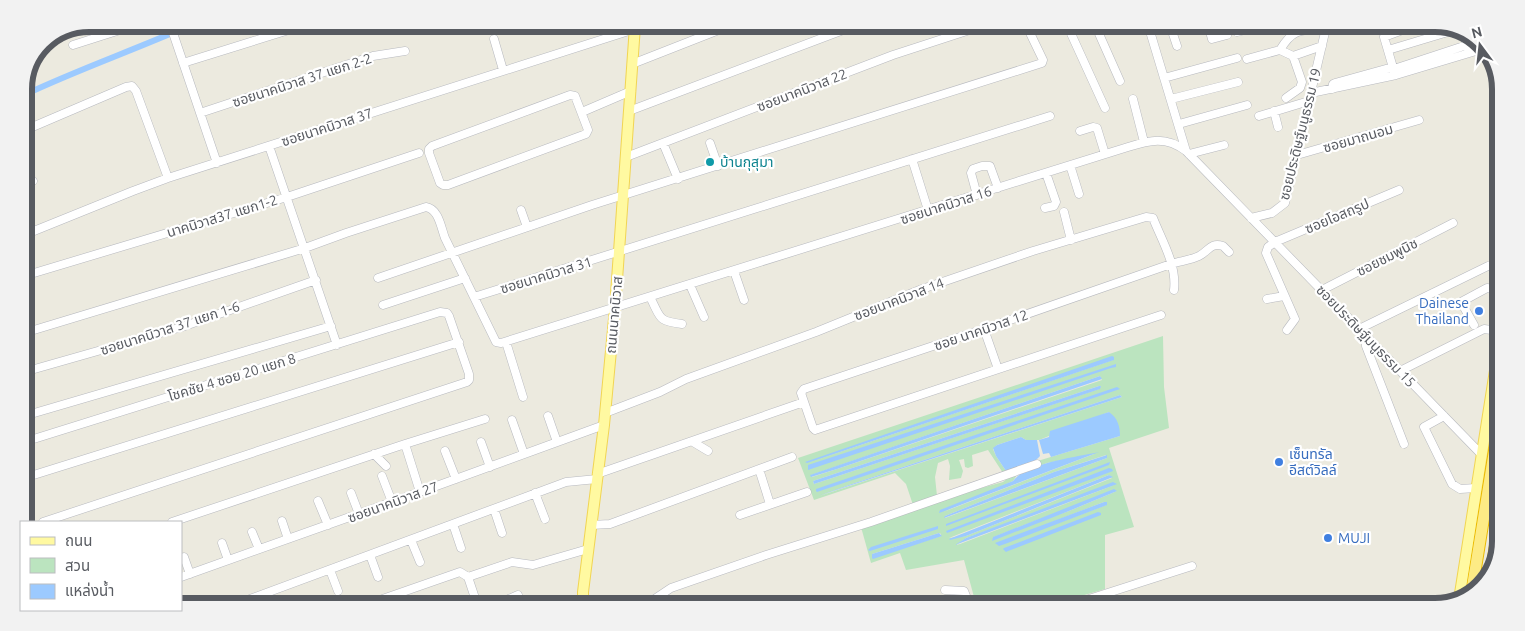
<svg xmlns="http://www.w3.org/2000/svg" width="1525" height="631" font-family="Ubuntu,'Noto Sans Thai',sans-serif">
  <style>
    .green { fill: #bbe4bf; fill-rule: evenodd }
    .water { fill: #9ccaff }
    .lines { fill: none; stroke-linecap: round; stroke-linejoin: round }
    .canal { stroke: #9ccaff; stroke-width: 6 }
    .minor-casing { stroke: #b7b9bf; stroke-width: 9 }
    .major-casing { stroke: #f1d553; stroke-width: 12 }
    .highway-casing { stroke: #ebba00; stroke-width: 13 }
    .minor { stroke: #fff; stroke-width: 8 }
    .major { stroke: #fff9a1; stroke-width: 10 }
    .highway { stroke: #fdeb85; stroke-width: 11 }
    .culture-dot { fill: #0f9aa8; stroke: #fff; stroke-width: 2 }
    .shop-dot { fill: #3f7fe0; stroke: #fff; stroke-width: 2 }
    .labels { text-anchor: middle; dominant-baseline: central; stroke-width: 4.5; stroke-linejoin: round; paint-order: stroke }
    .street-label { font-size: 14px; fill: #585b61; stroke: #fff }
    .culture-label { font-size: 14px; fill: #0d838f; stroke: #fff; text-anchor: start }
    .shop-label { font-size: 14px; fill: #366cbe; stroke: #fff; text-anchor: start }
    .rim { fill: none; stroke: #585b61; stroke-width: 6 }
  </style>
  <rect width="100%" height="100%" fill="#eceadf"/>
  <path class="green" d="M1163 336 1164 387 1169 428 1109 448 1134 527 1105 535V589L1047 606H981L974 597 964 560 906 570 900 553 871 563 861 527 941 499 1003 482 1015 472 1031 463 1120 436 1109 412 1039 440H1026L1021 437 997 445 993 449 996 456 1006 471 1005 473H1003L988 450 972 455 973 466 968 468 965 467 964 459 959 460 963 471 961 478 949 480 950 466 948 459 938 463 935 477 937 496 913 505 906 484 895 473 814 500 798 458ZM1114 357 1113 360 807 463ZM1100 376 1102 380 837 469 812 477 811 475ZM1099 386H1101L1099 389 814 484 813 481 816 480ZM1120 395 1122 397 819 496 849 485ZM1094 454 943 512 1013 481 1017 475 1047 463ZM1106 455 1107 458 945 518V516L1054 472ZM1109 475 1112 478 966 536 949 538ZM1117 484 960 544 956 545 966 538ZM1117 491 1069 511 991 538 1107 493ZM1104 502 1106 505 1061 522 995 544ZM939 533 941 534V536L872 558V554Z"/>
  <path class="water" d="M1112 356 1114 357V360L807 463 805 462Z
    M1116 364V367L1111 368 808 470V465Z
    M1100 376 1102 379 837 469 811 477 810 475Z
    M1099 386H1101L1100 389 814 484 813 481 816 480Z
    M1117 387 1120 389 817 492 816 491V489Z
    M1120 395 1122 397 818 496 849 485Z
    M1109 412C1118 418 1120 427 1120 436L1051 457 1049 453 1043 454 1039 440 1049 437 1050 431Z
    M1021 437 1026 440H1037L1040 456C1033 465 1017 468 1006 471L996 456 993 448 997 445Z
    M1099 452 942 512 939 513 940 510 1013 481C1026 463 1077 457 1099 452Z
    M1107 455V458L944 518 945 516 1054 472Z
    M1110 462 1109 465 946 526V524Z
    M1109 468 1112 469 1113 471 947 533 946 531Z
    M1109 475 1113 477 966 536 950 540 949 539Z
    M1113 482 1117 484 955 545 966 538Z
    M1114 489 1117 491 1069 511 992 541 993 537Z
    M1104 502H1107V505L1005 544 999 546 995 543Z
    M1098 512 1101 513V515L1008 551 1006 552 1003 549 1004 548Z
    M938 526V529L870 551 868 550 871 547Z
    M939 533 942 536 873 559 872 558V554Z"/>
  <g class="lines">
    <path class="canal" d="M24 95C79 69 137 49 193 24"/>
    <defs>
      <path id="minor" d="M170 24 217 163
        M396 25 399 26 405 25
        M1068 27 1105 108
        M1096 27 1120 81
        M1149 28 1186 151
        M1171 28 1177 46
        M1209 28 1212 39 1227 35
        M1236 28 1237 32 1253 28
        M1462 30 1468 49
        M494 39 503 70
        M73 45 139 24
        M1280 50C1293 28 1302 30 1325 29
        M1388 50 1458 29
        M1247 59 1280 50 1293 56 1322 46
        M35 61 38 58 39 52
        M183 63 305 25
        M632 64 729 26
        M1394 69 1467 45
        M1394 71 1384 37 1408 28
        M1164 78 1237 58
        M1332 89 1333 84 1335 83 1393 67
        M1311 93 1396 75 1486 48
        M570 95 575 96 588 130 586 134 448 185H443L440 183 429 153V149L432 146Z
        M1286 98 1300 88 1302 82 1293 56
        M1133 99 1144 142
        M1171 99 1238 82
        M629 111 854 26
        M1274 111 1278 127
        M582 112 631 91
        M200 113 373 56 405 51
        M1259 116 1309 101
        M1179 124 1247 105
        M30 128 126 87 132 86 136 91 168 178
        M1080 131 1093 127 1097 128 1105 154
        M663 143 678 179
        M710 143 718 166
        M269 146 337 345
        M1189 154 1224 145
        M1297 155 1419 120
        M626 157 893 55 979 27
        M912 159 928 210
        M1070 165 1079 194
        M24 185 33 181
        M977 195 971 173 973 169 982 166H990L998 188
        M1045 208 1054 206 1056 202 1046 173
        M521 210 527 227
        M1064 212 1071 240
        M1251 218 1272 213 1285 203 1326 28
        M24 235 133 191 168 178 635 29
        M734 271 744 300
        M24 276 287 197 419 153
        M378 278 592 205 1042 63 1043 60 1030 33 1044 27
        M690 285 704 317
        M1322 290 1453 223
        M474 297 1050 116
        M650 297C661 318 657 321 682 324
        M1267 299 1284 296
        M383 305 465 278
        M1161 315 815 430 813 428 801 393 804 389 984 329 1171 264C1180 261 1191 260 1199 256 1209 251 1210 242 1223 246L1229 252
        M1474 325 1461 302 1487 288 1499 290
        M984 329 998 369
        M1359 329 1488 266
        M1287 330 1295 319 1266 253 1268 247 1275 242 1399 190
        M24 333 305 248 346 233 426 207C439 209 441 228 445 238 462 273 479 307 496 342L501 343 1128 147C1150 140 1166 136 1186 151L1481 454
        M1366 336V346L1404 444
        M506 342 523 397
        M1400 371 1484 329 1499 331
        M24 372 182 327 316 280
        M605 413 660 392 686 379 816 332 922 289 1033 251 1146 217 1153 218C1162 241 1177 265 1174 290
        M24 416 331 326
        M548 416 557 442
        M1444 416 1424 427 1452 484 1460 489 1476 488
        M512 420 524 454
        M24 442 440 312 447 313 449 316 469 374V380L467 382 43 522
        M481 442 490 467
        M693 442 708 451
        M405 444 420 492
        M445 451 456 479
        M374 454 386 466
        M759 469 770 504
        M597 474 804 402
        M382 476 392 502
        M24 478 459 342
        M351 493 359 514
        M535 493 545 519
        M318 501 328 525
        M494 509 502 533
        M740 515 807 492
        M282 521 288 539
        M172 522 405 444 485 419
        M453 524 461 548
        M591 525 610 524 792 457
        M252 532 259 549
        M411 540 420 562
        M222 543 228 560
        M370 555 378 577
        M184 557 190 574
        M330 570 338 591
        M181 577 420 492 604 425
        M468 577 512 562 533 565 588 549
        M945 590 964 591 970 606
        M239 603 566 482 597 479
        M371 603 460 572 468 577 477 604
        M497 604 518 595
        M641 604 653 600 671 588 766 555 871 522 1037 464
        M1067 606 1192 566"/>
      <path id="major" d="M1459 600 1499 345
        M583 604V592L604 425 615 308 635 26"/>
      <path id="highway" d="M1491 573 1497 536
        M1471 596 1498 429"/>
    </defs>
    <use href="#minor" class="minor-casing"/>
    <use href="#major" class="major-casing"/>
    <use href="#highway" class="highway-casing"/>
    <use href="#minor" class="minor"/>
    <use href="#major" class="major"/>
    <use href="#highway" class="highway"/>
  </g>
  <circle class="culture-dot" cx="710" cy="162" r="5"/>
  <g class="shop-dot">
    <circle cx="1479" cy="311" r="5"/>
    <circle cx="1279" cy="462" r="5"/>
    <circle cx="1328" cy="538" r="5"/>
  </g>
  <g class="labels">
    <g class="street-label">
      <text transform="translate(302 80) rotate(-18)">ซอยนาคนิวาส 37 แยก 2-2</text>
      <text transform="translate(802 90) rotate(-21)">ซอยนาคนิวาส 22</text>
      <text transform="translate(327 127) rotate(-18)">ซอยนาคนิวาส 37</text>
      <text transform="translate(1300 134) rotate(-76)">ซอยประดิษฐ์มนูธรรม 19</text>
      <text transform="translate(1358 138) rotate(-16)">ซอยมาถนอม</text>
      <text transform="translate(946 205) rotate(-18)">ซอยนาคนิวาส 16</text>
      <text transform="translate(222 216) rotate(-17)">นาคนิวาส37 แยก1-2</text>
      <text transform="translate(1337 216) rotate(-23)">ซอยโอสถรูป</text>
      <text transform="translate(1387 257) rotate(-27)">ซอยชมพูนิช</text>
      <text transform="translate(546 275) rotate(-17)">ซอยนาคนิวาส 31</text>
      <text transform="translate(899 299) rotate(-21)">ซอยนาคนิวาส 14</text>
      <text transform="translate(614 315) rotate(-85)">ถนนนาคนิวาส</text>
      <text transform="translate(170 328) rotate(-18)">ซอยนาคนิวาส 37 แยก 1-6</text>
      <text transform="translate(981 330) rotate(-19)">ซอย นาคนิวาส 12</text>
      <text transform="translate(1366 336) rotate(46)">ซอยประดิษฐ์มนูธรรม 15</text>
      <text transform="translate(232 377) rotate(-17)">โชคชัย 4 ซอย 20 แยก 8</text>
      <text transform="translate(393 502) rotate(-20)">ซอยนาคนิวาส 27</text>
    </g>
    <g class="culture-label">
      <text x="720" y="162">บ้านกุสุมา</text>
    </g>
    <g class="shop-label">
      <text x="1469" y="303" text-anchor="end">Dainese<tspan x="1469" dy="16">Thailand</tspan></text>
      <text x="1289" y="454">เซ็นทรัล<tspan x="1289" dy="16">อีสต์วิลล์</tspan></text>
      <text x="1338" y="538">MUJI</text>
    </g>
  </g>
  <path d="M0 0H1525V631H0ZM89 32H1435A57 57 0 0 1 1492 89V541A57 57 0 0 1 1435 598H89A57 57 0 0 1 32 541V89A57 57 0 0 1 89 32Z" fill="#f2f2f2" fill-rule="evenodd"/>
  <path class="rim" d="M89 32H1435A57 57 0 0 1 1492 89V541A57 57 0 0 1 1435 598H89A57 57 0 0 1 32 541V89A57 57 0 0 1 89 32Z"/>
  <rect x="20" y="521" width="162" height="90" fill="#ffffff" stroke="#bcbdc0"/>
  <rect x="30" y="537" width="25" height="8" fill="#fff9a1" stroke="#bcbdc0"/>
  <text x="65" y="546" font-size="15" fill="#585b61">ถนน</text>
  <rect x="30" y="558" width="25" height="15" fill="#bbe4bf" stroke="#bcbdc0"/>
  <text x="65" y="571" font-size="15" fill="#585b61">สวน</text>
  <rect x="30" y="584" width="25" height="15" fill="#9ccaff" stroke="#bcbdc0"/>
  <text x="65" y="596" font-size="15" fill="#585b61">แหล่งน้ำ</text>
  <g transform="translate(1480 45) rotate(345)" stroke="#ffffff" stroke-width="4" paint-order="stroke">
  <path d="M0-4L9 19L0 12L-9 19Z" fill="#585b61"/>
  <text y="-8" font-size="14" font-weight="bold" text-anchor="middle" fill="#585b61">N</text>
  </g>
</svg>
